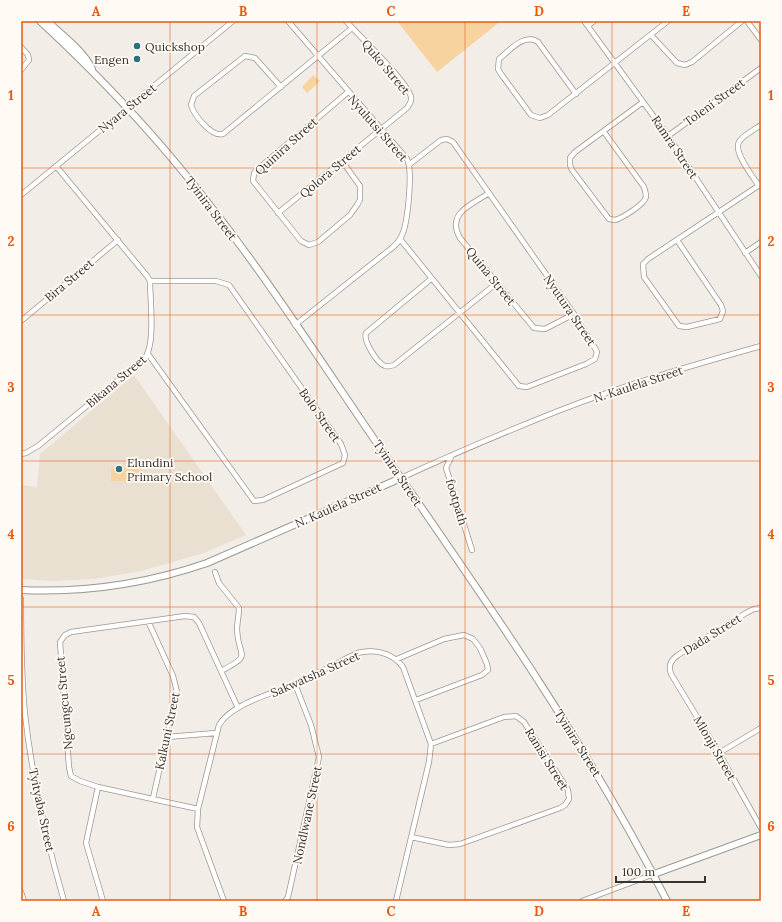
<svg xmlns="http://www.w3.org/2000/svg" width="782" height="922" font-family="Lora,serif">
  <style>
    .built { fill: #eae0d2 }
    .green { fill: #f7d39f }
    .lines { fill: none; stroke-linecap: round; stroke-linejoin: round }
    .minor-casing { stroke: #9d9891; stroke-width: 6 }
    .tertiary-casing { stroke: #9d9891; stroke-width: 8 }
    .minor { stroke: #fff; stroke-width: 4.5 }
    .tertiary { stroke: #fff; stroke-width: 6 }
    .grid { fill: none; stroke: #e8590c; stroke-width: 1; stroke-opacity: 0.55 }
    .poi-dot { fill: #2a737b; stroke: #fffaf4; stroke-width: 1.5 }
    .labels { text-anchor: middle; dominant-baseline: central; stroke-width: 3.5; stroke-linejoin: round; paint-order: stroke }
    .poi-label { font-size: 12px; fill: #373532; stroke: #fffaf4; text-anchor: start }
    .street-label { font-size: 12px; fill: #373532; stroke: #fffaf4 }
    .neatline { fill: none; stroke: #e8590c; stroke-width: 1.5 }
    .grid-label { font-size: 13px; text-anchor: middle; font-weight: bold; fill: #e8590c }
  </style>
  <rect width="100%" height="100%" fill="#f2ede6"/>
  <path class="built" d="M134 375 246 535 204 553 141 571 95 579 53 581 21 579V485L37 487 40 454Z"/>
  <path class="green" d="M397 21H501L437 72Z
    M313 75 320 81 307 93 302 87Z
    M111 467 139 468V482L111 481Z"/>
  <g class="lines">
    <defs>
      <path id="minor" d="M288 21 407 159C413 170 408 222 402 235 399 242 394 247 388 251L295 325
        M584 21 668 136 761 276
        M747 21 761 40
        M588 26 594 21
        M651 35 677 63 685 65 692 62 742 21
        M21 47 28 55 29 60 21 70
        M281 87 255 58 245 56 194 96 191 105C194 115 211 137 223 134L352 28
        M576 94 538 42C525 32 509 51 499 59L498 69 501 74 531 115 540 118 548 115 668 21
        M604 132 644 187C645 190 646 194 646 197 644 205 622 218 615 220L609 219 572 170 570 165V158L575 152 643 102
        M668 136 761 68
        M342 161 360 186V200L357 205 350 215 318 242 309 245 301 241 253 181 254 173 258 169 348 92
        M759 186C753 177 733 152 739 142 743 135 754 130 761 125
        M489 193C471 205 446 213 460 238L534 328 545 329 574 314
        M21 195 233 21
        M278 213 407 108C410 104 412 101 411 97 408 82 358 35 346 21
        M400 239 519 386 527 387 586 364 595 359 597 352 595 348 574 314 453 142 447 139 441 140 410 164
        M677 240 721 305 723 311 720 319 687 327 679 326 644 277 643 264 648 259 761 184
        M745 253 761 242
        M431 279 366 333C363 341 377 363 385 366 388 367 391 366 394 365L497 283
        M21 321 118 240
        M148 354 254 501 263 500 343 463 345 455 341 444 229 285 216 281H150
        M21 454 26 453 38 446 144 359C156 346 150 300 150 281L147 276 56 166
        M452 455 446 468 472 550
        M401 478C453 454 505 432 558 411 624 385 693 365 761 346
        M215 572 219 583 239 608C239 615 237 623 237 630 238 658 254 654 221 671
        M21 599C21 637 21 675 25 714 32 778 46 839 64 901
        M761 608 754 609 746 613 678 655C671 660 668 665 671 674L719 753 761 828
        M148 621 173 676 177 692 153 798
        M397 659 444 639 464 635 473 639 480 648 487 664 488 670 482 675 416 700
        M167 737 216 733
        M719 753 761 728
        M98 787 86 843 103 901
        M198 809 98 787 80 781 71 776 69 767 60 642 65 635 71 632 185 616 194 617 199 623 238 708
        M411 837 449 845 460 844 560 808 565 805 569 799 568 790 524 722 516 716 504 717 431 744
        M21 892 24 901
        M224 901 197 827 198 809 219 725C232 703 273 694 296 683 316 674 337 663 357 653 374 649 392 652 403 667L431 744 429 762 396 901
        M285 901 288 897 319 757 311 725 295 684
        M582 901 654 874"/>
      <path id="tertiary" d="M40 21C93 70 143 122 189 179 260 266 321 362 385 455 485 599 587 744 667 901
        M47 21C62 35 84 51 92 69
        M21 590C86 593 146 584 207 563L401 478
        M654 874 761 835"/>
    </defs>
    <use href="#minor" class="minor-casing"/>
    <use href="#tertiary" class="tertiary-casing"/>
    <use href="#minor" class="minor"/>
    <use href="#tertiary" class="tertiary"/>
  </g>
  <path class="grid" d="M170 21V901M317 21V901M465 21V901M612 21V901M21 168H761M21 315H761M21 461H761M21 607H761M21 754H761"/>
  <g class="poi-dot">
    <circle cx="137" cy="46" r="4"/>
    <circle cx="137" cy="59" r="4"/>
    <circle cx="119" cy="469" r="4"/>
  </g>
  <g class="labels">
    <g class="poi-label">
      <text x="145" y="46">Quickshop</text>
      <text x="129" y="59" text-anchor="end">Engen</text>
      <text x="127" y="462">Elundini<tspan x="127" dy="14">Primary School</tspan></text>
    </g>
    <g class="street-label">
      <text transform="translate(386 67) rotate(50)">Quko Street</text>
      <text transform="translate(714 102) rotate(-36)">Toleni Street</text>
      <text transform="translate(127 108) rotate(-39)">Nyara Street</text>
      <text transform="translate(378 128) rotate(49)">Nyulutsi Street</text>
      <text transform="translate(286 146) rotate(-42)">Quinira Street</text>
      <text transform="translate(675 147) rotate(56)">Ramra Street</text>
      <text transform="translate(330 171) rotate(-40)">Qolora Street</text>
      <text transform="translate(211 208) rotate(53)">Tyinira Street</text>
      <text transform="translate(491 276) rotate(51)">Quina Street</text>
      <text transform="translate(69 280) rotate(-40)">Bira Street</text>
      <text transform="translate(570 310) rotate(56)">Nyutura Street</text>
      <text transform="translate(116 381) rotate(-40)">Bikana Street</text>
      <text transform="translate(638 384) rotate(-18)">N. Kaulela Street</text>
      <text transform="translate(320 415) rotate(55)">Bolo Street</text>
      <text transform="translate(398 473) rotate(56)">Tyinira Street</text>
      <text transform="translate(457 502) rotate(73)">footpath</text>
      <text transform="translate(338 505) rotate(-24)">N. Kaulela Street</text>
      <text transform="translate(712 634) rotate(-32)">Dada Street</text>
      <text transform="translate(315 674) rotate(-24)">Sakwatsha Street</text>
      <text transform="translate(64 703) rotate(-95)">Ngcungcu Street</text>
      <text transform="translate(167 731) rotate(-78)">Kalkuni Street</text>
      <text transform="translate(578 743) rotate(58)">Tyinira Street</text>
      <text transform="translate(715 748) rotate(60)">Mlonji Street</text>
      <text transform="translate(547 759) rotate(58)">Ranisi Street</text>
      <text transform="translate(42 810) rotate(78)">Tyityaba Street</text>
      <text transform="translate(307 815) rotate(-78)">Nondlwane Street</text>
    </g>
  </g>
  <rect width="782" height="922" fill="none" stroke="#fffaf4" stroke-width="44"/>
  <path d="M616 876v6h89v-6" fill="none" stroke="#373532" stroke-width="2"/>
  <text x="622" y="876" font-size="12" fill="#373532" stroke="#fffaf4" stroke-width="3" paint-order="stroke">100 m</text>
  <rect x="22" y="22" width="738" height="878" class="neatline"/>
  <g class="grid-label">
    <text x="96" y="16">A</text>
    <text x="243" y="16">B</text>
    <text x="391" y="16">C</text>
    <text x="539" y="16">D</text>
    <text x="686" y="16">E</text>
    <text x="11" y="100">1</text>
    <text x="771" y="100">1</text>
    <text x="11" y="246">2</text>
    <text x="771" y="246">2</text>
    <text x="11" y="392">3</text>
    <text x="771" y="392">3</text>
    <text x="11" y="539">4</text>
    <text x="771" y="539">4</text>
    <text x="11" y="685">5</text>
    <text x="771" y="685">5</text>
    <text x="11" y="831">6</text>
    <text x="771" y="831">6</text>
    <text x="96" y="916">A</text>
    <text x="243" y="916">B</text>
    <text x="391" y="916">C</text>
    <text x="539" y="916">D</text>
    <text x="686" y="916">E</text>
  </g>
</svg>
